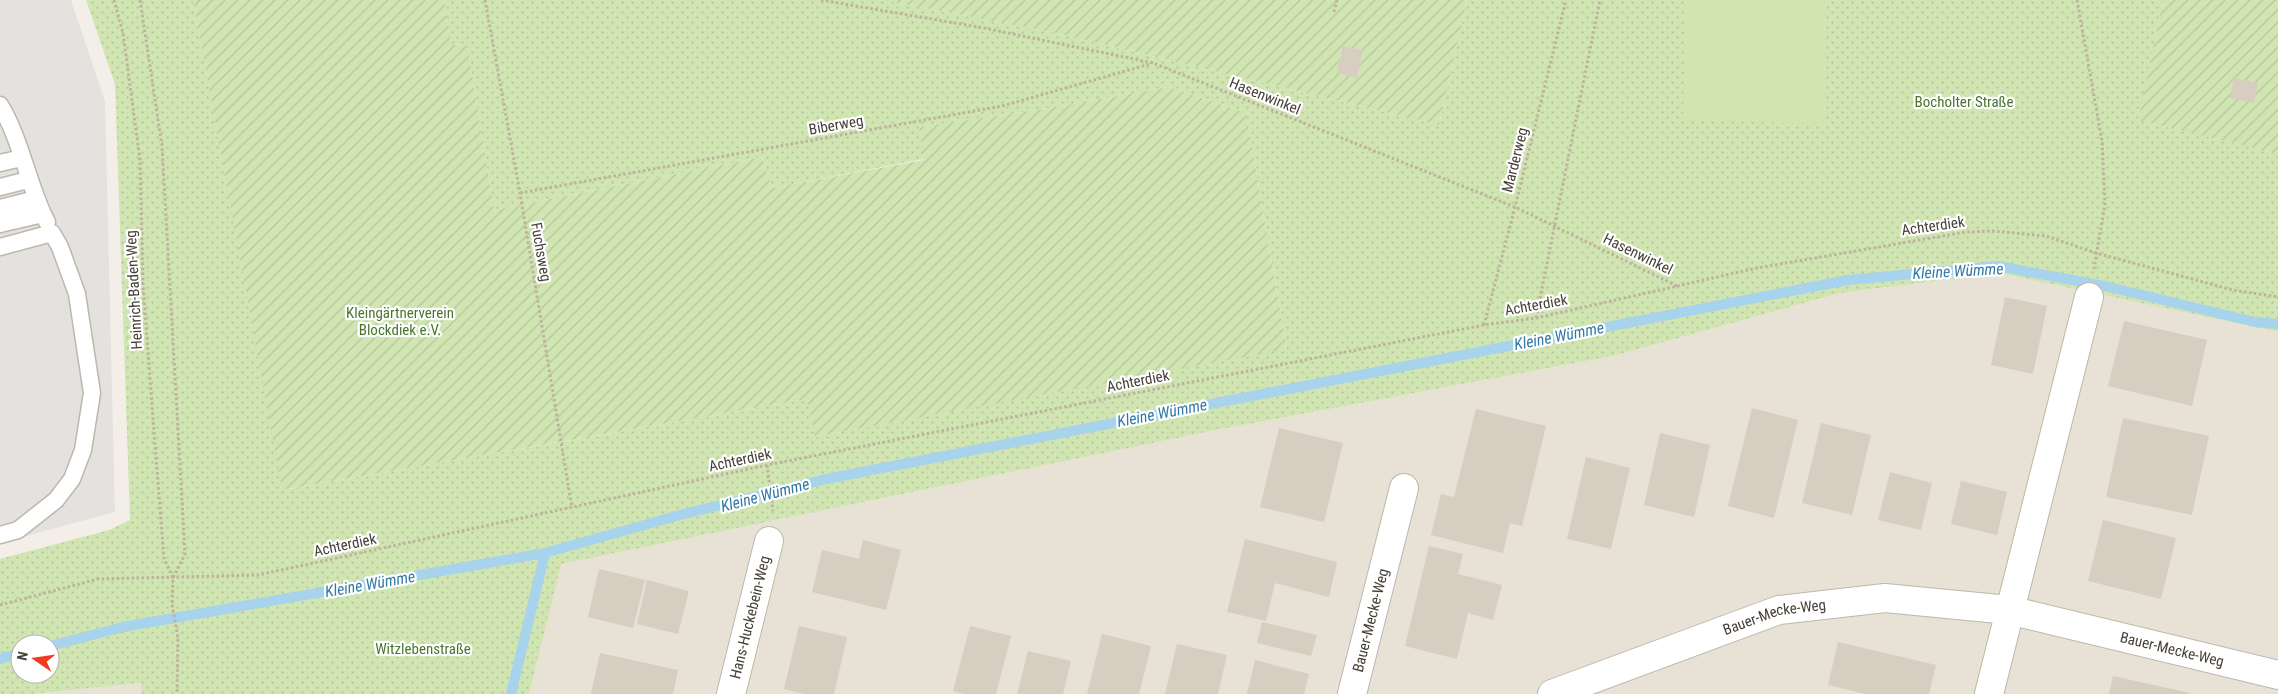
<svg xmlns="http://www.w3.org/2000/svg" width="2278" height="694" font-family="'Roboto Condensed',sans-serif">
  <style>
    .residential { fill: #e7e1d6 }
    .grass { fill: url(#grass-dots); fill-rule: evenodd }
    .garden { fill: url(#garden-furrows) }
    .pitch { fill: #d0e5b2 }
    .parking { fill: #e4e2df }
    .lines { fill: none; stroke-linecap: round; stroke-linejoin: round }
    .stream { stroke: #a7d3ed; stroke-width: 10 }
    .building { fill: #d7cdc1 }
    .lane-casing { stroke: #beb7ab; stroke-width: 19 }
    .street-casing { stroke: #beb7ab; stroke-width: 30 }
    .path { stroke: #bfb29d; stroke-width: 3; stroke-dasharray: 2.5 2.5; stroke-linecap: butt }
    .lane { stroke: #fff; stroke-width: 16 }
    .street { stroke: #fff; stroke-width: 28 }
    .labels { text-anchor: middle; dominant-baseline: central; stroke-width: 4.5; stroke-linejoin: round; paint-order: stroke }
    .street-label { font-size: 15px; fill: #463f37; stroke: #fff }
    .park-label { font-size: 15px; fill: #4a752d; stroke: #fff }
    .water-label { font-size: 16px; font-style: italic; fill: #3379a5; stroke: #fff }
  </style>
  <defs>
    <pattern id="grass-dots" width="8" height="8" patternUnits="userSpaceOnUse" patternTransform="scale(1.25)"><rect width="8" height="8" fill="#d0e5b2"/><path d="M2 2h.1M6 6h.1" fill="none" stroke="#b4c69a" stroke-width="1.8" stroke-linecap="round"/></pattern>
    <pattern id="garden-furrows" width="10" height="10" patternUnits="userSpaceOnUse" patternTransform="scale(1.25)"><rect width="10" height="10" fill="#d0e5b2"/><path d="M-1 1l2-2M0 10L10 0M9 11l2-2" fill="none" stroke="#b4c69a"/></pattern>
  </defs>
  <rect width="100%" height="100%" fill="#f3efe8"/>
  <path class="residential" d="M1999 273 2278 332V694H529L560 564 1211 431 1613 356 1840 293Z
    M142 683V694H32Z"/>
  <path class="grass" d="M86 0H193L283 490 807 399 815 437 1287 348 1246 113 1169 87 1043 109 920 127 924 159 772 188 762 157 494 210 467 44 452 45 444 0H883L1056 33 1439 125 1467 0H2163L2139 120 2278 154V332L1999 273 1840 293 1613 356 1211 431 561 564 529 694H142L141 683 32 694H0V559L109 530 130 520 115 84ZM20 644H50V674H20Z"/>
  <path class="garden" d="M193 0H444L452 45 467 44 494 210 762 157 772 188 924 160 919 127 1043 109 1169 87 1246 113 1287 349 815 437 807 399 282 490Z
    M883 0H1467L1439 125 1056 33Z
    M2163 0H2278V154L2138 120Z"/>
  <path class="pitch" d="M1686 0H1827L1824 124 1683 120Z"/>
  <path class="parking" d="M0 0H71L105 101 115 512 0 543Z"/>
  <g class="lines">
    <path class="stream" d="M50 646 123 627 545 553 680 515 826 479 1848 280 1998 266 2109 287 2255 322 2278 324
      M0 659 20 653
      M511 694 545 553"/>
  </g>
  <path class="building" d="M1343 46 1363 50 1357 78 1337 73Z
    M2234 78 2258 83 2254 103 2230 98Z
    M2005 297 2047 306 2033 374 1991 365Z
    M2124 321 2207 340 2192 406 2108 386Z
    M1752 408 1798 420 1774 518 1728 506Z
    M1476 409 1546 426 1522 526 1510 523 1503 553 1431 535 1441 494 1454 497Z
    M2123 418 2209 436 2192 515 2106 497Z
    M1821 423 1871 435 1852 515 1802 503Z
    M1279 428 1343 443 1324 522 1260 507Z
    M1660 433 1710 445 1694 517 1644 505Z
    M1586 457 1630 468 1611 549 1567 539Z
    M1890 472 1932 483 1921 530 1878 520Z
    M1961 481 2007 492 1997 535 1951 524Z
    M2103 520 2176 538 2161 599 2088 581Z
    M1245 539 1337 562 1329 597 1275 583 1266 621 1227 612Z
    M863 540 901 550 886 610 812 592 822 550 859 559Z
    M1429 546 1463 554 1458 574 1502 585 1493 620 1468 613 1457 659 1405 646Z
    M599 569 645 580 633 628 588 617Z
    M647 580 689 591 678 634 637 624Z
    M1262 622 1317 635 1311 656 1257 643Z
    M799 626 847 637 834 694H804L784 689Z
    M970 626 1011 636 996 694H964L953 691Z
    M1102 634 1151 646 1139 694H1087Z
    M1838 642 1936 665 1929 694H1866L1828 685Z
    M1177 644 1227 655 1218 694H1165Z
    M1028 651 1071 661 1063 694H1017Z
    M600 653 678 670 673 694H591Z
    M1255 660 1309 674 1304 694H1247Z
    M2113 676 2190 693V694H2109Z"/>
  <g class="lines">
    <defs>
      <path id="lane" d="M0 105C20 138 27 179 43 214
        M0 163 22 158
        M0 187 28 180
        M0 208 36 199
        M0 224 43 214 47 222
        M0 247 52 233 60 247 77 294 92 393 83 450 72 479 56 500 18 530 0 535"/>
      <g id="street">
        <path id="s1" d="M731 694 769 541"/>
        <path id="s2" d="M1352 694 1404 488"/>
        <path id="s3" d="M1552 694 1779 610 1885 598 2009 610 2278 675"/>
        <path d="M1989 694 2089 297"/>
      </g>
    </defs>
    <use href="#lane" class="lane-casing"/>
    <use href="#street" class="street-casing"/>
    <path class="path" d="M114 0 123 33 140 160 143 284 154 432 164 558 173 578
      M140 0 162 146 185 554 173 578 172 604 178 638 177 694
      M485 0 520 193 572 508
      M821 0 984 28 1153 63 1515 207 1677 286
      M2077 0 2102 141 2105 204 2094 269
      M1334 12 1337 0
      M520 193 1002 106 1150 64
      M1536 318 1600 0
      M1484 325 1515 207 1566 0
      M767 465 773 511
      M0 605 98 579 258 575 767 465 1484 325 1536 318 1757 268 1966 232 1993 231 2046 236 2096 253 2233 290 2278 297"/>
    <use href="#lane" class="lane"/>
    <use href="#street" class="street"/>
  </g>
  <g class="labels">
    <g class="street-label">
      <text transform="translate(1265 96) rotate(22)">Hasenwinkel</text>
      <text transform="translate(836 125) rotate(-10)">Biberweg</text>
      <text transform="translate(1515 160) rotate(-76)">Marderweg</text>
      <text transform="translate(1933 226) rotate(-8)">Achterdiek</text>
      <text transform="translate(541 252) rotate(80)">Fuchsweg</text>
      <text transform="translate(1638 254) rotate(26)">Hasenwinkel</text>
      <text transform="translate(134 290) rotate(-93)">Heinrich-Baden-Weg</text>
      <text transform="translate(1536 305) rotate(-10)">Achterdiek</text>
      <text transform="translate(1138 381) rotate(-11)">Achterdiek</text>
      <text transform="translate(740 460) rotate(-12)">Achterdiek</text>
      <text transform="translate(345 545) rotate(-12)">Achterdiek</text>
      <text stroke="none"><textPath href="#s1" startOffset="79">Hans-Huckebein-Weg</textPath></text>
      <text stroke="none"><textPath href="#s3" startOffset="236">Bauer-Mecke-Weg</textPath></text>
      <text stroke="none"><textPath href="#s2" startOffset="76">Bauer-Mecke-Weg</textPath></text>
      <text stroke="none"><textPath href="#s3" startOffset="641">Bauer-Mecke-Weg</textPath></text>
    </g>
    <g class="park-label">
      <text x="1964" y="102">Bocholter Straße</text>
      <text x="400" y="313">Kleingärtnerverein<tspan x="400" dy="17">Blockdiek e.V.</tspan></text>
      <text x="423" y="649">Witzlebenstraße</text>
    </g>
    <g class="water-label">
      <text transform="translate(1958 271) rotate(-3)">Kleine Wümme</text>
      <text transform="translate(1559 336) rotate(-11)">Kleine Wümme</text>
      <text transform="translate(1162 413) rotate(-11)">Kleine Wümme</text>
      <text transform="translate(765 495) rotate(-15)">Kleine Wümme</text>
      <text transform="translate(370 584) rotate(-10)">Kleine Wümme</text>
    </g>
  </g>
  <g transform="translate(35 659) rotate(283)"><circle r="24" fill="#ffffff" stroke="#b5b2af"/>
  <path d="M0-4L9 19L0 12L-9 19Z" fill="#f03a22"/>
  <text y="-8" font-size="14" font-weight="bold" text-anchor="middle" fill="#463f37">N</text>
  </g>
</svg>
